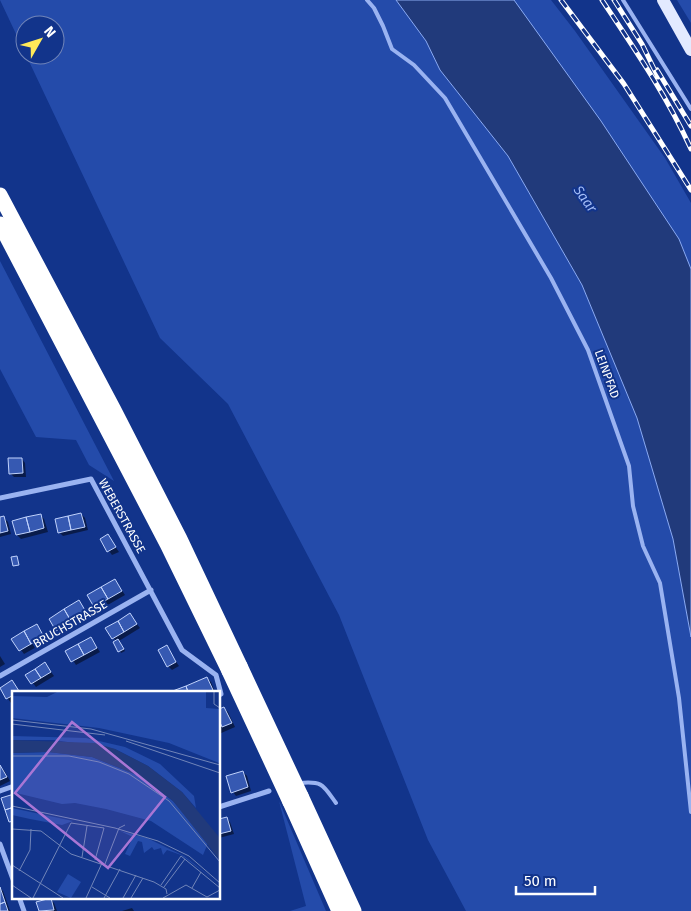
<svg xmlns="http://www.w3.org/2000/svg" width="691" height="911" font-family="'Fira Sans',sans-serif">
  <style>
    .green { fill: #244baa }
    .water { fill: #213a7b; stroke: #8babf4 }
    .shadow { fill: #0007 }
    .building { fill: #3659b2; stroke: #c0d2fc }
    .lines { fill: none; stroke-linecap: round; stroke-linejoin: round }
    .service { stroke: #9ab3f1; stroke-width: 4 }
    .minor { stroke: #9ab3f1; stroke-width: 5 }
    .primary { stroke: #e3eaff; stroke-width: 12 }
    .motorway { stroke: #fff; stroke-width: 15 }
    .rail-casing { stroke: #fff; stroke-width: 5 }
    .rail { stroke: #12348b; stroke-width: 3; stroke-dasharray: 9; stroke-linecap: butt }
    .motorway-bridge { stroke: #fff; stroke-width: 15 }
    .labels { text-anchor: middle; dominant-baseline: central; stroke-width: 4; stroke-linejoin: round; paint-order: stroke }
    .street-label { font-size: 12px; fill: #fff; stroke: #12348b }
    .water-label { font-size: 14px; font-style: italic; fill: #a5bef8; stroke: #12348b }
    .inset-road { fill: none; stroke: #7185b9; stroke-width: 1 }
    .view { fill: #a976d5; fill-opacity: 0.15; stroke: #a976d5; stroke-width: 2.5 }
    .inset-edge { fill: none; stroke: #fff; stroke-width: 2.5 }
  </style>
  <rect width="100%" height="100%" fill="#12348b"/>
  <path class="green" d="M0 0H396L399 2 426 41 440 70 508 156 582 285 637 418 673 539 691 637V911H466L428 840 339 615 228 404 160 338 26 55H55V25H25V53Z
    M514 0H551L575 31 665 158 691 203V269L679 239Z
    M677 0H691V23Z
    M0 261 114 481 89 465 76 440 36 437 0 369Z
    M279 801 326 911H290L306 906Z"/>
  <path class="water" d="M396 0H514L601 121 679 239 691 269V637L673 539 637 418 582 285 508 156 440 70 426 41Z"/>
  <path class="shadow" d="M22 459 25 463 26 477H14L10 473Z
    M81 514 85 518 88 530 63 536 59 532Z
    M40 515 44 519 48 532 21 539 17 535Z
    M4 518 8 522 11 534 0 537V519Z
    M108 536 119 552 112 555 101 540Z
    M115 580 125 595 99 610 89 596Z
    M78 602 89 616 61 634 57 630Z
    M130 615 140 628 119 641 125 651 121 653 116 641 107 628Z
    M37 626 47 641 24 654 13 639Z
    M91 638 100 652 76 665 67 651Z
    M166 647 179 666 172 670 168 666Z
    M0 656 5 664 0 667Z
    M45 664 54 676 36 687 27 675Z
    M207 678 211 682 215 692H173Z
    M12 682 20 692H14V701L11 703 1 689Z
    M224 708 228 712 235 727 219 734V711Z
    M0 767 4 770 10 781 0 786Z
    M243 772 247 776 251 791 236 796 233 792Z
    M226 818 230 822 234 834 219 838V820Z
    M0 888 3 891 10 911H0Z
    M50 899 54 903 57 911H41L38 903Z
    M132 908 134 911H122Z"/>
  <path class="building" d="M8 458H22L23 473 9 474Z
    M81 513 85 527 71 530 68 516Z
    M41 514 44 528 30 532 26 517Z
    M4 516 8 531 0 533V517Z
    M68 516 71 530 58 533 55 519Z
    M26 517 30 532 16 535 12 521Z
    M108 534 116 547 107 552 100 539Z
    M17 556 19 565 13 566 11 557Z
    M115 579 122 591 108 599 101 587Z
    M101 587 108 599 94 607 87 595Z
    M79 600 86 612 71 621 64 609Z
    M64 609 71 621 56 631 49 619Z
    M130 613 137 624 124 632 118 621Z
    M118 621 124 632 112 639 105 628Z
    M37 624 44 637 31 644 24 631Z
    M24 631 31 644 19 651 11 639Z
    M91 637 97 648 84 655 78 644Z
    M118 639 124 649 118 652 113 642Z
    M78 644 84 655 71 662 65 651Z
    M167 645 176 662 167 667 158 650Z
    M45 662 51 672 41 678 35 669Z
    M35 669 41 678 31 684 25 675Z
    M207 677 213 690 208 692H188L186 686Z
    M12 680 19 691 14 692V695L6 699 0 688Z
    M186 686 188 692H170Z
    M224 707 232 723 222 727 219 720V709Z
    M0 765 7 777 0 780Z
    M243 771 248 787 231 793 226 776Z
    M14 794V807L5 810 1 798Z
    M14 807V821L9 822 5 810Z
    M227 817 231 831 219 834V819Z
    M0 887 5 902 0 904Z
    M51 898 54 910 39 911 36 902Z
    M5 902 8 911H0V904Z"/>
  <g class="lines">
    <path class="service" d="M367 0 374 8 383 26 392 49 414 65 445 98 551 278 588 350 629 466 633 506 643 546 660 583 679 698 691 812
      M623 0 691 109
      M300 783C323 781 323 785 336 803"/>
    <path class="minor" d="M0 498 91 479 182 650 216 675 221 694 219 695
      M0 676 151 590
      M0 791 14 786
      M219 807 269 791
      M0 844 14 882
      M19 897 24 911"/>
    <path class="primary" d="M663 0 691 50"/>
    <path class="motorway" d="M0 195 114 410 180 539 240 666
      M0 224 167 544 229 671
      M301 796 354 911
      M290 802 339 911"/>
    <defs>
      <path id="rail" d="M561 0 624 84 691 190
        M602 0C634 48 667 96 691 149
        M614 0 642 44 658 77
        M657 70 691 126"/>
    </defs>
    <use href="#rail" class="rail-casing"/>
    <use href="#rail" class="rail"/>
    <path class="motorway-bridge" d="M240 666 301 796
      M229 671 290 802"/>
  </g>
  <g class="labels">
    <g class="street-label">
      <text transform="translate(607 374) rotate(70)">LEINPFAD</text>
      <text transform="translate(122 516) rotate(61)">WEBERSTRASSE</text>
      <text transform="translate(70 624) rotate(-30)">BRUCHSTRASSE</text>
    </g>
    <g class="water-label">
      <text transform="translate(585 199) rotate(54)">Saar</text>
    </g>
  </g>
  <g transform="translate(12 691)">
    <rect width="208" height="208" fill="#12348b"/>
    <path d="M47 0H194V17L207 18V72L157 52 87 37 0 27V5L35 6ZM0 45 74 47 113 56 148 73 182 105 184 117 170 101 136 75 103 58 42 49H0ZM36 61 80 66 127 85 161 110 183 136 196 152 191 164 139 130 94 118 63 112 50 113 0 101V62ZM0 117 61 130 50 134 18 128 0 124ZM108 140 135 147 172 165 204 190 169 164 155 159 151 164 149 157 142 159 140 156 132 162 130 151 126 150 118 165 113 163 121 146ZM56 183 69 191 59 207 45 201Z" fill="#244baa"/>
    <path d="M0 49 83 52 103 58 136 75 170 101 207 146V168L161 110 128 85 80 66 36 61 0 62Z" fill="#213a7b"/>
    <path class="inset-road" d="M202 0V13L208 17M0 29 79 38 208 74M0 33 93 44M114 50 208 82M0 65H57L87 71 117 83 157 110 208 171M0 115 103 137 146 150 177 165 208 192M0 138 29 140 59 163 142 191 154 198 155 203M70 166 75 135M93 173 107 137 113 134M0 174 51 207M7 180 18 159 19 138M0 194 19 207M149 194 169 165 208 197M80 196 98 207M152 196 173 168M180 197 189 181M21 207 59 132 92 137 83 169M74 207 90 172M92 207 108 178M111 207 124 184M119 207 131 187M151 207 174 194 195 206 208 199"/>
    <path class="view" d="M60 31 153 106 96 177 3 102Z"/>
    <rect width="208" height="208" class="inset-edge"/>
  </g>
  <g transform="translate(40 40) rotate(51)"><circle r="24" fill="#12348b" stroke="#7185b9"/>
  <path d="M0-4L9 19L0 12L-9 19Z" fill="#ffea59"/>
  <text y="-8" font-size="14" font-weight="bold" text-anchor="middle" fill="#ffffff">N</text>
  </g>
  <path d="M516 886v8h79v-8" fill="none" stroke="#ffffff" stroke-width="2.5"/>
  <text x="524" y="886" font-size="15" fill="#ffffff" stroke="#12348b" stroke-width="4" paint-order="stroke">50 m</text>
</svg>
